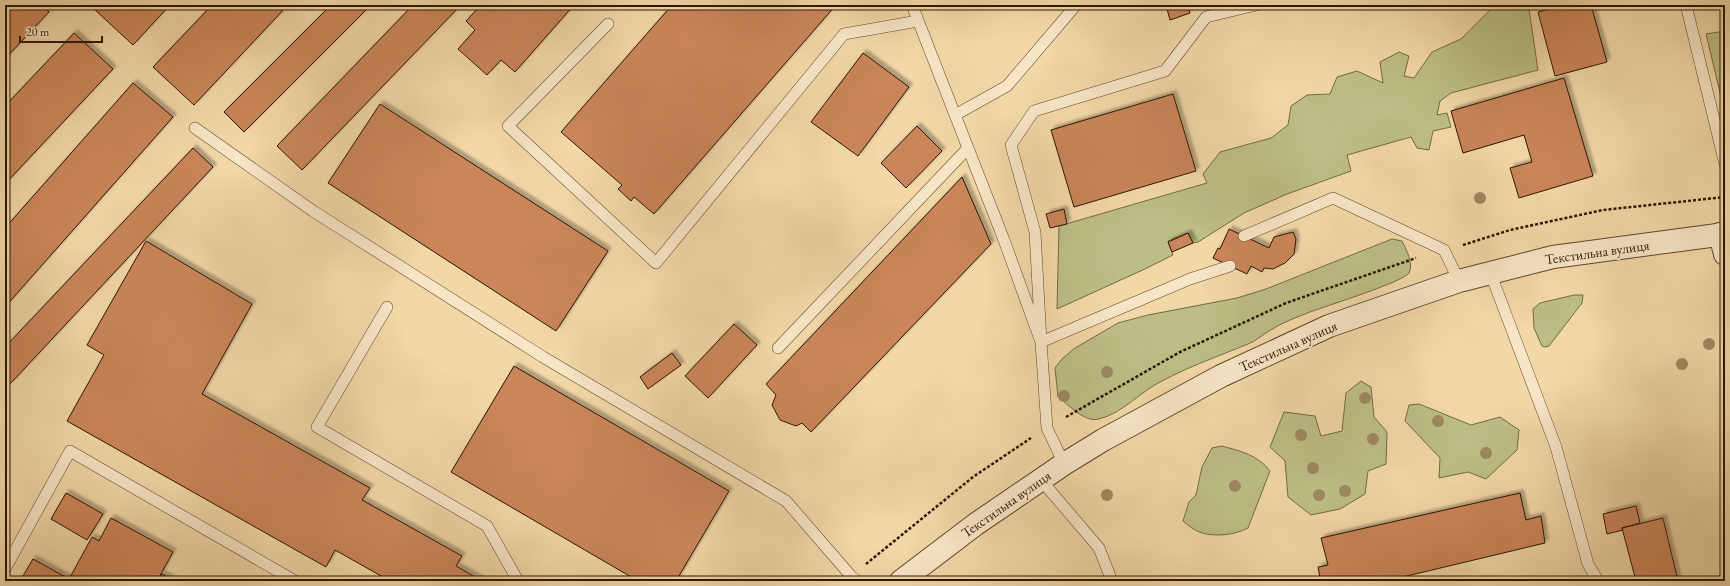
<svg xmlns="http://www.w3.org/2000/svg" width="1730" height="586" font-family="'EB Garamond',serif">
  <style>
    .green { fill: #bcbe85; stroke: #746a42 }
    .building { fill: #ca855a; stroke: #2c1600; filter: url(#shadow) }
    .lines { fill: none; stroke-linecap: round; stroke-linejoin: round }
    .service-casing { stroke: #5e462a; stroke-width: 12 }
    .minor-casing { stroke: #5e462a; stroke-width: 24 }
    .tertiary-casing { stroke: #5e462a; stroke-width: 24 }
    .path { stroke: #2c1600; stroke-width: 2.5; stroke-dasharray: 3 2; stroke-linecap: butt }
    .service { stroke: #f7e5c6; stroke-width: 11 }
    .minor { stroke: #f7e5c6; stroke-width: 22 }
    .tertiary { stroke: #f7e5c6; stroke-width: 22 }
    .tree { fill: #9d8861 }
    .labels { text-anchor: middle; dominant-baseline: central; stroke-width: 4; stroke-linejoin: round; paint-order: stroke }
    .street-label { font-size: 14px; fill: #2c1600; stroke: #f7e5c6 }
  </style>
  <defs>
    <filter id="shadow"><feDropShadow dx="3.5" dy="-3.5" stdDeviation="1" flood-color="#0004"/></filter>
  </defs>
  <rect width="100%" height="100%" fill="#f2d7a7"/>
  <filter id="stains"><feTurbulence type="fractalNoise" baseFrequency=".005" numOctaves="4"/><feColorMatrix values="0 0 0 0 .2 0 0 0 0 .09 0 0 0 0 .02 0 0 0 .5 -.17"/></filter>
  <radialGradient id="worn" r=".72"><stop offset=".6" stop-color="#630" stop-opacity="0"/><stop offset="1" stop-color="#630" stop-opacity=".3"/></radialGradient>
  <path class="green" d="M1495 5H1531L1529 9 1538 70 1451 93 1440 101 1437 115 1447 113 1451 127 1433 131 1429 150 1417 148 1411 137 1347 155 1351 171 1287 194 1244 213 1198 242 1193 243 1188 233 1168 241 1173 255 1147 268 1057 309 1059 226 1207 183 1203 174 1220 152 1271 138 1288 125 1291 106 1307 95 1330 94 1337 77 1357 71 1383 83 1380 62 1399 52 1409 56 1404 76 1414 78 1432 52 1461 39Z
    M1725 31V113L1706 34Z
    M1392 239 1402 241C1406 249 1414 264 1409 273 1403 282 1326 306 1310 312 1297 317 1281 323 1269 331 1262 335 1256 341 1248 344 1219 356 1190 366 1162 381 1141 391 1123 413 1099 419 1085 423 1069 405 1058 397L1055 368 1062 359 1075 348 1118 323 1148 315 1237 298 1266 289Z
    M1574 295H1583L1582 303 1549 346 1545 347 1542 346 1534 328 1533 309 1540 303Z
    M1361 381 1371 387 1374 417 1387 432 1386 464 1368 471 1365 494 1340 509 1311 515 1288 497 1285 461 1270 447 1284 412 1315 416 1321 436 1342 431 1346 393Z
    M1419 404 1471 425 1500 417 1519 430 1517 450 1486 479 1468 472 1439 478 1440 458 1405 421 1409 405Z
    M1222 446C1240 451 1258 455 1270 471L1248 528C1235 535 1216 537 1202 533 1195 531 1188 525 1183 521L1189 502 1196 495 1202 467 1212 448Z"/>
  <path class="building" d="M5 5H41L49 12 5 59Z
    M98 5H170L133 45 94 9Z
    M212 5H288L194 105 153 67Z
    M331 5H371L244 132 224 112Z
    M413 5H461L302 170 277 146Z
    M481 5H574L515 72 501 60 487 75 458 49 475 30 466 21Z
    M672 5H836L654 214 634 197 631 201 618 189 622 185 561 132Z
    M1166 5H1187L1190 13 1170 20Z
    M1563 5H1591L1607 62 1555 76 1538 12Z
    M74 33 113 69 5 184V106Z
    M863 53 909 87 858 156 811 122Z
    M1564 78 1593 176 1519 198 1510 168 1532 162 1524 135 1463 153 1451 111Z
    M133 83 173 117 5 307V228Z
    M1173 94 1196 171 1074 207 1051 130Z
    M380 104 608 251 556 331 328 183Z
    M917 126 942 151 906 188 881 163Z
    M193 148 213 167 10 384 5 379V347Z
    M962 177 991 244 811 432 802 423 796 426 780 420 772 405 776 395 766 384Z
    M1064 209 1067 224 1050 228 1046 214Z
    M1229 229 1269 248 1274 237 1293 232 1296 239 1294 254 1285 263 1273 269 1264 268 1262 272 1251 266 1247 274 1213 258 1218 248 1220 249Z
    M1188 233 1193 243 1172 252 1168 242Z
    M146 241 252 304 202 394 370 488 362 500 462 556 456 566 482 581H390L335 550 326 567 67 421 104 355 87 345Z
    M734 324 757 345 708 398 685 376Z
    M672 353 681 365 648 389 640 377Z
    M514 366 729 491 676 581H638L451 472Z
    M66 493 103 514 87 540 51 519Z
    M1520 493 1526 520 1541 516 1545 543 1386 581H1317L1316 579 1320 578 1318 567 1328 565 1321 538Z
    M1636 506 1640 523 1622 528 1623 530 1607 534 1603 514Z
    M111 518 173 552 157 581H68L92 537 99 541Z
    M1663 518 1678 581H1636L1622 528Z
    M33 559 69 579 68 581H20Z
    M162 574 175 581H157Z"/>
  <g class="lines">
    <defs>
      <path id="service" d="M912 5 1004 240 1041 342 1047 428 1064 464
        M1686 5 1725 164
        M608 24 508 126 656 263 844 34 918 21
        M955 115 1007 86 1076 5
        M195 128 313 211 543 357 786 501 851 576 857 581
        M1244 236 1333 198 1444 250 1459 281
        M1230 266 1190 279 1041 342 1035 232 1011 145 1034 111 1165 71 1206 17 1256 5
        M1490 272 1556 447 1588 564 1598 581
        M387 307 317 427 487 526 518 581
        M778 348 968 148
        M1041 480 1099 548 1112 581
        M5 569 70 451 295 581"/>
      <path id="minor" d="M1720 234 1725 254"/>
      <path id="tertiary" d="M901 581 976 524 1064 464 1103 440 1221 376 1329 326 1459 281 1553 257 1725 234"/>
    </defs>
    <use href="#service" class="service-casing"/>
    <use href="#minor" class="minor-casing"/>
    <use href="#tertiary" class="tertiary-casing"/>
    <path class="path" d="M1463 245 1510 230 1603 210 1725 197
      M1066 417 1180 352 1286 303 1416 258
      M866 564 973 477 1031 438"/>
    <use href="#service" class="service"/>
    <use href="#minor" class="minor"/>
    <use href="#tertiary" class="tertiary"/>
  </g>
  <g class="tree">
    <circle cx="1480" cy="198" r="6"/>
    <circle cx="1709" cy="344" r="6"/>
    <circle cx="1682" cy="364" r="6"/>
    <circle cx="1107" cy="372" r="6"/>
    <circle cx="1064" cy="396" r="6"/>
    <circle cx="1365" cy="398" r="6"/>
    <circle cx="1438" cy="421" r="6"/>
    <circle cx="1301" cy="435" r="6"/>
    <circle cx="1373" cy="439" r="6"/>
    <circle cx="1486" cy="453" r="6"/>
    <circle cx="1313" cy="468" r="6"/>
    <circle cx="1235" cy="486" r="6"/>
    <circle cx="1345" cy="491" r="6"/>
    <circle cx="1107" cy="495" r="6"/>
    <circle cx="1319" cy="495" r="6"/>
  </g>
  <g class="labels">
    <g class="street-label">
      <text transform="translate(1597 252) rotate(-8)">Текстильна вулиця</text>
      <text transform="translate(1288 346) rotate(-24)">Текстильна вулиця</text>
      <text transform="translate(1006 504) rotate(-35)">Текстильна вулиця</text>
    </g>
  </g>
  <rect width="1730" height="586" fill="none" stroke="#f2d7a7" stroke-width="20"/>
  <rect x="6" y="6" width="1718" height="574" fill="none" stroke="#2c1600" stroke-width="2"/>
  <rect x="10" y="10" width="1710" height="566" fill="none" stroke="#2c1600"/>
  <path d="M20 36v6h82v-6" fill="none" stroke="#2c1600" stroke-width="2"/>
  <text x="26" y="36" font-size="12" fill="#2c1600" stroke="#f7e5c6" stroke-width="3" paint-order="stroke">20 m</text>
  <rect width="100%" height="100%" filter="url(#stains)"/>
  <rect width="100%" height="100%" fill="url(#worn)"/>
</svg>
